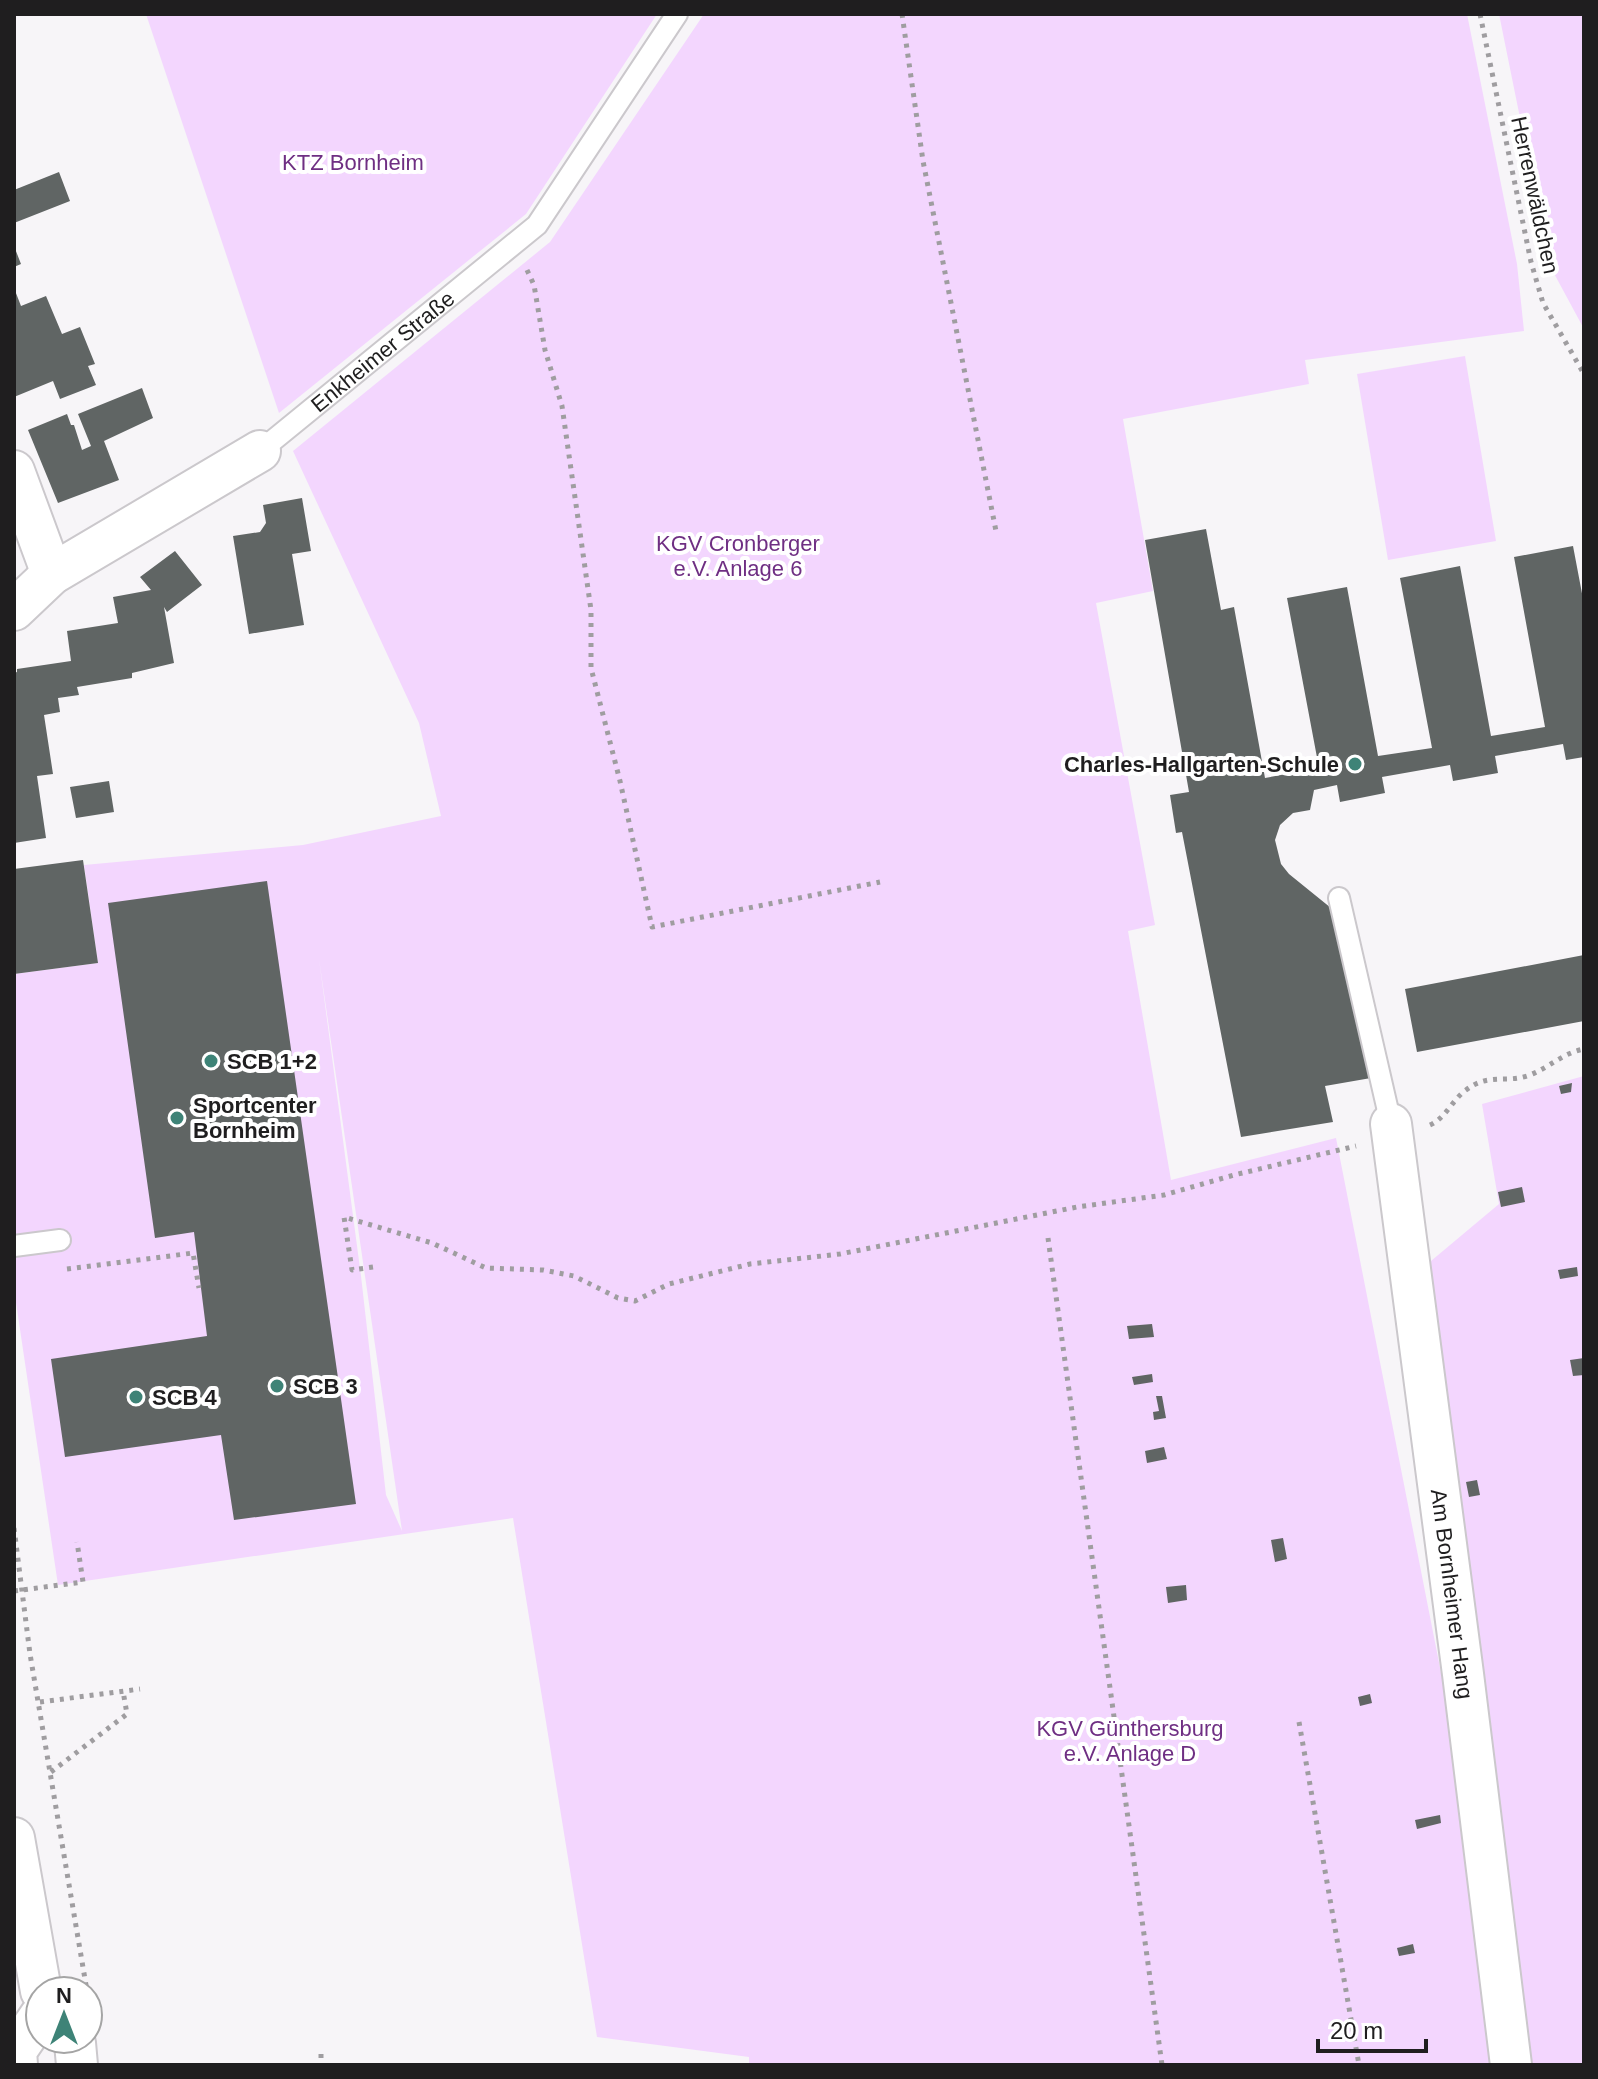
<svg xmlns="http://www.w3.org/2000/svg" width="1598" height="2079" font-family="Arial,sans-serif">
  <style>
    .green { fill: #f3d6fe; fill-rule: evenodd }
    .building { fill: #606564 }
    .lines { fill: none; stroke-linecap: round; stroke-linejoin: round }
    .service-casing { stroke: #cbc8cc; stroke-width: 24 }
    .minor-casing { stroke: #cbc8cc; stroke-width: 44 }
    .path { stroke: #9f9da0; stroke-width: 5; stroke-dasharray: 4 6; stroke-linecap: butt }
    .service { stroke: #fff; stroke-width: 20 }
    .minor { stroke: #fff; stroke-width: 40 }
    .poi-dot { fill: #3e8377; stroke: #fff; stroke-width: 3 }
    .labels { text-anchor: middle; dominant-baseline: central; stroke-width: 8; stroke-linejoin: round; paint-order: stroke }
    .park-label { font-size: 22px; fill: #6f2f83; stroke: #fff }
    .street-label { font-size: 22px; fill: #1f1e1f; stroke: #fff }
    .poi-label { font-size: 22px; font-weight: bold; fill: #1f1e1f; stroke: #fff; text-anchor: start }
  </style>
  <rect width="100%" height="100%" fill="#f7f5f8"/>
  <path class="green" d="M146 14H657L526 214 279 413Z
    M704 14H1467L1517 264 1524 331 1305 360 1309 384 1123 419 1153 591 1096 603 1155 925 1128 931 1171 1180 1336 1138 1443 1683H1451L1495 2065H749V2057L597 2037 513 1518 58 1585 14 1289V974L98 963 84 865 303 845 441 816 419 723 293 451 550 242ZM319 959 402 1531 386 1495 361 1276Z
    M1499 14H1584V329L1550 266Z
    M1465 356 1496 541 1388 560 1357 374Z
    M1584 1076V2065H1527L1425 1266 1499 1204 1482 1104Z"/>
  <path class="building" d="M59 172 70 201 14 223V190Z
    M14 246 21 264 14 267Z
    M14 288 21 306 46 296 62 334 80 327 95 364 88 366 96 385 60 399 53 381 14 397Z
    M142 388 153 418 104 441 119 480 58 503 28 430 67 414 71 425H74L82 450 91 446 78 414Z
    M302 498 311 551 292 554 304 625 249 634 233 536 260 532 266 523 263 505Z
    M1206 529 1221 610 1234 607 1265 778 1319 768 1287 598 1347 587 1378 756 1432 748 1400 578 1460 566 1491 736 1545 727 1514 557 1573 546 1584 604V757L1566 760 1563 744 1495 756 1498 773 1453 781 1450 765 1382 777 1385 793 1340 802 1337 785 1314 790 1310 810 1293 813 1280 825 1275 840 1281 864 1289 874 1331 908 1371 1078 1325 1086 1333 1122 1241 1137 1182 832 1176 833 1170 795 1189 792 1145 540Z
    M175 551 202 585 167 612 164 607 174 663 132 673V678L77 687 79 695 58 698 60 712 44 715 53 774 37 776 46 838 14 843V673L17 672V669L71 661 67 631 118 623 113 597 151 590 140 577Z
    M109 781 114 812 76 818 70 787Z
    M83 860 98 963 14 974V869Z
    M267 881 356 1504 234 1520 221 1435 65 1457 51 1359 207 1336 194 1232 155 1238 108 903Z
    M1584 955V1021L1417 1052 1405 989Z
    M1572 1083 1571 1092 1561 1094 1559 1086Z
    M1522 1187 1525 1202 1501 1207 1498 1192Z
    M1577 1267 1578 1276 1560 1279 1558 1270Z
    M1152 1324 1154 1337 1129 1339 1127 1326Z
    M1584 1358V1375L1573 1376 1570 1360Z
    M1152 1374 1153 1382 1134 1385 1132 1377Z
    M1156 1396H1162L1166 1418 1154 1420 1153 1412 1159 1411Z
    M1164 1447 1167 1459 1147 1463 1145 1451Z
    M1477 1480 1480 1495 1469 1497 1466 1482Z
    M1283 1538 1287 1559 1275 1562 1271 1540Z
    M1186 1585 1187 1600 1168 1603 1166 1587Z
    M1370 1694 1372 1703 1360 1706 1358 1697Z
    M1440 1815 1441 1823 1417 1829 1415 1820Z
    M1413 1944 1415 1953 1399 1956 1397 1948Z"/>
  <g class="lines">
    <defs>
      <g id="service">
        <path id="s1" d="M260 451 537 225 677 14"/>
        <path d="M1339 898 1391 1124"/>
        <path d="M14 1246 60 1240"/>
      </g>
      <g id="minor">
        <path d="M14 471 52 574"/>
        <path d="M14 610 52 574 260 451"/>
        <path id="s2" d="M1391 1124 1463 1674 1511 2065"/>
        <path d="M14 1838 41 1991"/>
        <path d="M71 2039 75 2043 77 2065"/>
        <path d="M17 2065 16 2051 40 2016"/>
      </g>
    </defs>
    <use href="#service" class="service-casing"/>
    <use href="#minor" class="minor-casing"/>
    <path class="path" d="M902 14 923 161 996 531
      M1480 14 1531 262 1543 303 1584 374
      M527 270 534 285 545 350 562 406 591 610V668L620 781 652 927 880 882
      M1430 1125C1446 1118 1452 1100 1466 1090 1488 1073 1505 1083 1527 1076 1548 1069 1562 1053 1584 1049
      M1048 1238 1162 2065
      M373 1267 352 1270 344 1217 432 1243 486 1268 543 1270 574 1276 618 1298 635 1301 669 1284 750 1264 840 1254 1077 1207 1164 1195 1234 1175 1356 1146
      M67 1269 193 1253 199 1288
      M14 1528 30 1654 87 1991
      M14 1591 83 1582 77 1542
      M40 1702 140 1689
      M1299 1722 1359 2065
      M51 1772 127 1714 123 1691
      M321 2054V2065"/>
    <use href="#service" class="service"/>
    <use href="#minor" class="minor"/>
  </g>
  <g class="poi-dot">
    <circle cx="1355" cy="764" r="8"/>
    <circle cx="211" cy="1061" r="8"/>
    <circle cx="177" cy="1118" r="8"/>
    <circle cx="277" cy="1386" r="8"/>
    <circle cx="136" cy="1397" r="8"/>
  </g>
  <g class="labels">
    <g class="park-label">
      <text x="353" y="162">KTZ Bornheim</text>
      <text x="738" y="543">KGV Cronberger<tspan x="738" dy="25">e.V. Anlage 6</tspan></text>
      <text x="1130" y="1728">KGV Günthersburg<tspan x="1130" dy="25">e.V. Anlage D</tspan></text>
    </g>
    <g class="street-label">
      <text transform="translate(1535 195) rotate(78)">Herrenwäldchen</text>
      <text stroke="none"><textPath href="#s1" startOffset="158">Enkheimer Straße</textPath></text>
      <text stroke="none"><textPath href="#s2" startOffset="474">Am Bornheimer Hang</textPath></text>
    </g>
    <g class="poi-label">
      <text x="1339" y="764" text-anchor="end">Charles-Hallgarten-Schule</text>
      <text x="227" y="1061">SCB 1+2</text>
      <text x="193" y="1105">Sportcenter<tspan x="193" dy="25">Bornheim</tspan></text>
      <text x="293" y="1386">SCB 3</text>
      <text x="152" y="1397">SCB 4</text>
    </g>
  </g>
  <rect width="1598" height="2079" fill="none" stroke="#1f1e1f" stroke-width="32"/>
  <g transform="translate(64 2015)"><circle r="38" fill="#ffffff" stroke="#a5a5a5" stroke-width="2"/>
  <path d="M0-6L14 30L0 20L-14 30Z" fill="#3e8377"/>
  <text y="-12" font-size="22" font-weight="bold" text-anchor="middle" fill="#1f1e1f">N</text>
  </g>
  <path d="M1318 2039v12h108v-12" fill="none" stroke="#1f1e1f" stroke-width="4"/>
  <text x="1330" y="2039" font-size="24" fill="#1f1e1f" stroke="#ffffff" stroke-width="6" paint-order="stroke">20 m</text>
</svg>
